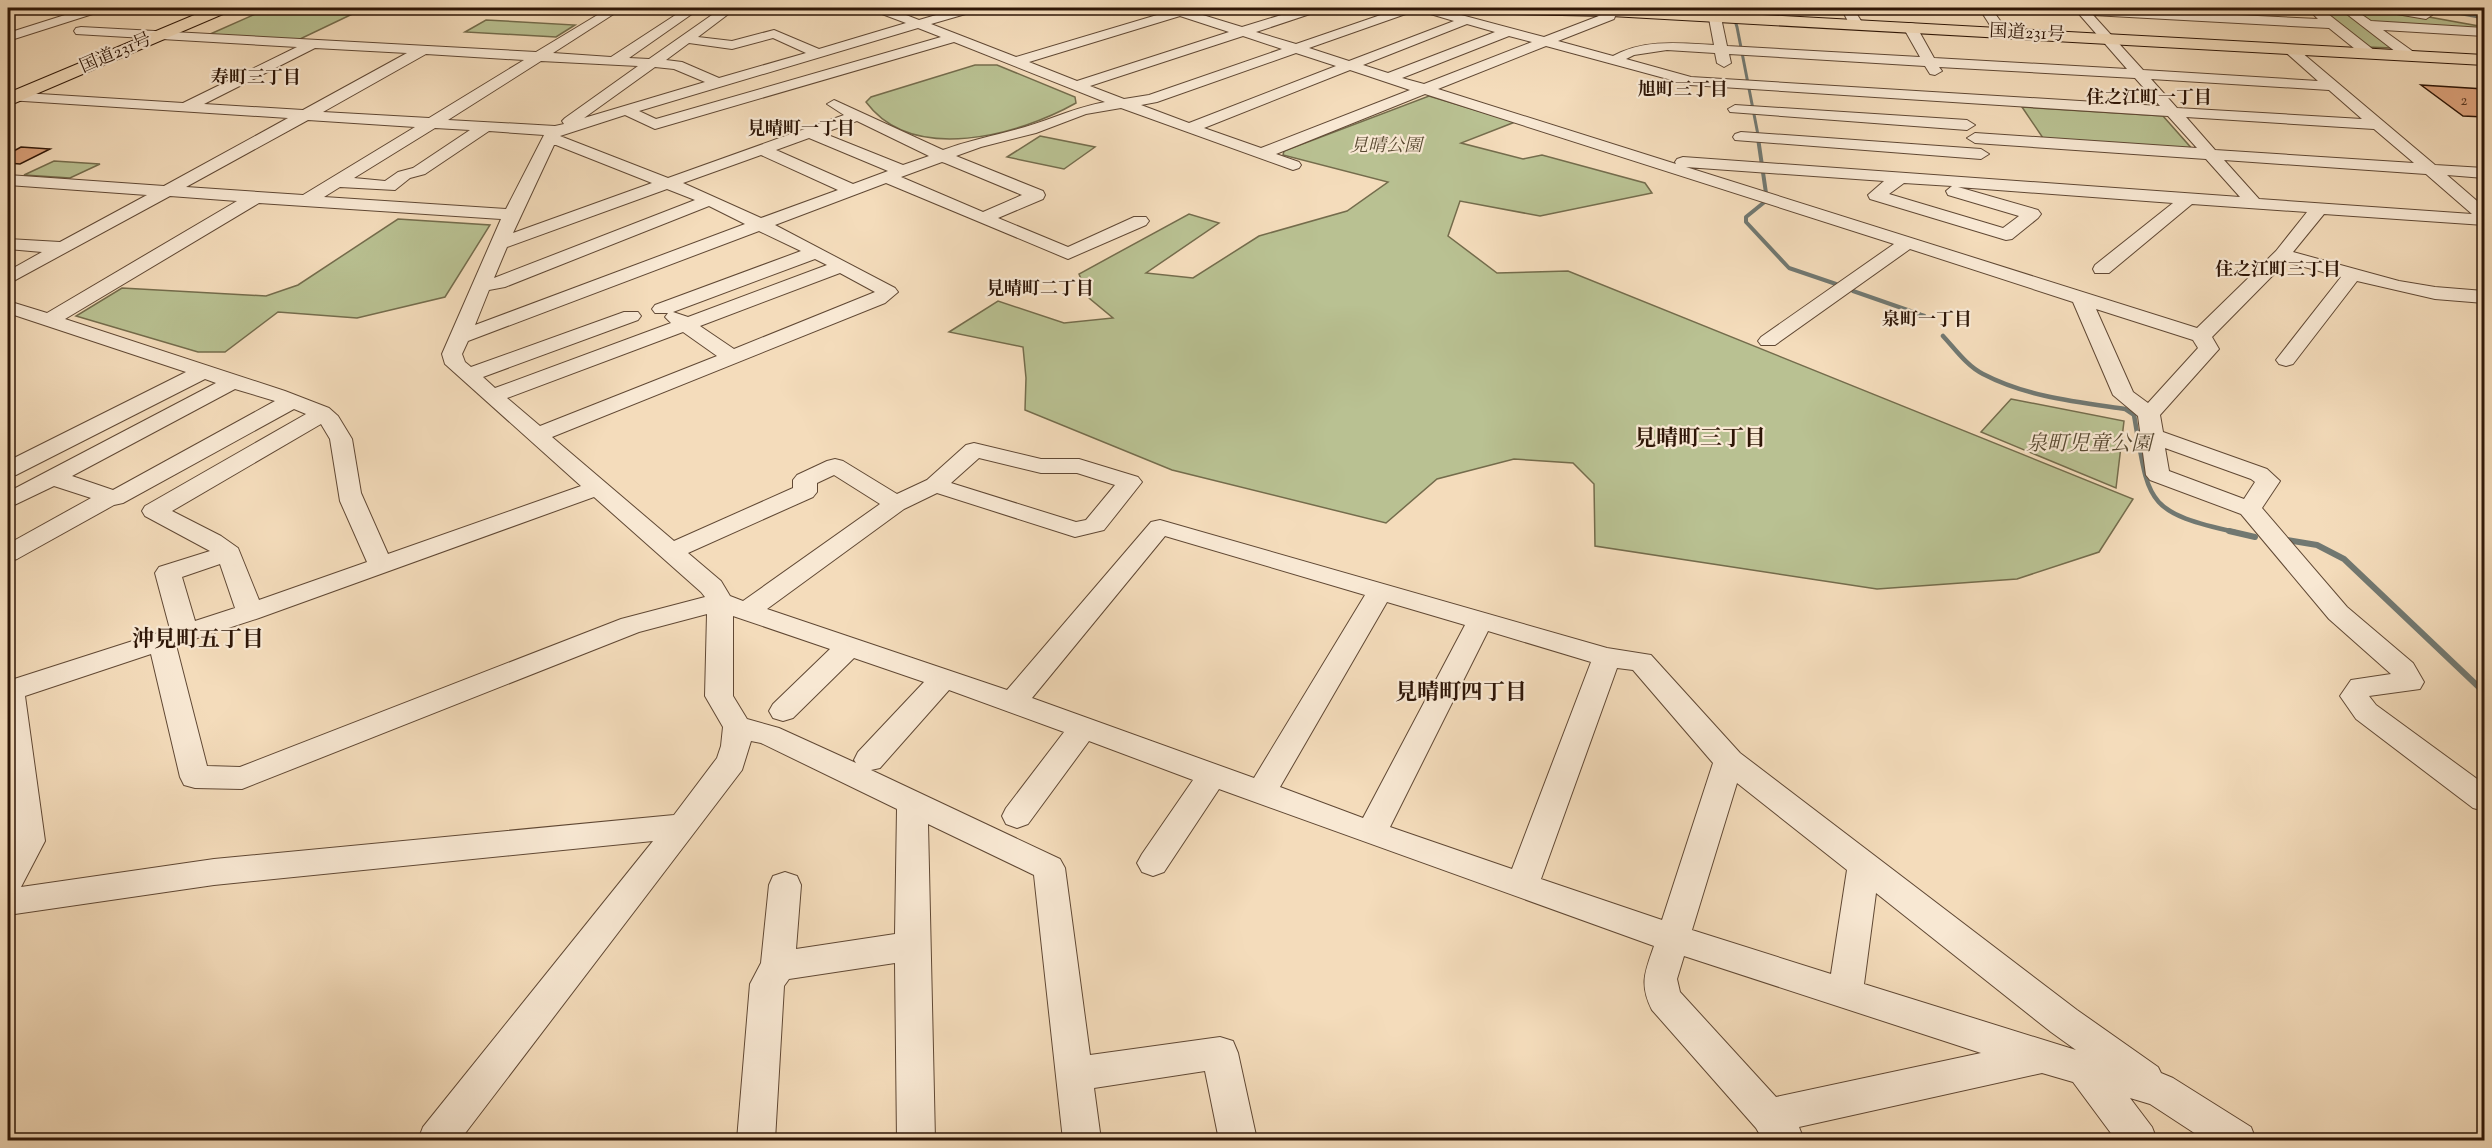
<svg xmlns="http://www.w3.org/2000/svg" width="2492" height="1148" font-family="'Sorts Mill Goudy','Noto Serif JP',serif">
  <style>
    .green { fill: #b9c192; stroke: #746c4c; stroke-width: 1.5 }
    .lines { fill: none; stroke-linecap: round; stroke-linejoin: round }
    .stream-far3 { stroke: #717871; stroke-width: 3 }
    .stream-far2 { stroke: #717871; stroke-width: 4 }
    .stream-far1 { stroke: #717871; stroke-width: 4.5 }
    .stream { stroke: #717871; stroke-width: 6 }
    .building { fill: #dda37c; stroke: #2e1607; stroke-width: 1.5 }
    .minor-casing { stroke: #604834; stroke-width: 2 }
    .highway-casing { stroke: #2e1607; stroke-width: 2 }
    .minor { fill: #f8e8d3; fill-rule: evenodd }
    .highway { fill: #f4dcbb; fill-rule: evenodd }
    .labels { text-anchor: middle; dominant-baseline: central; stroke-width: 4.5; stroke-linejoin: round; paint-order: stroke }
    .far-number-label { font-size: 15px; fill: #5a3924 }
    .far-street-label { font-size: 18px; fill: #2e1607; stroke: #f8e8d3 }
    .far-neighbourhood-label { font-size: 18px; font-weight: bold; fill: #2e1607; stroke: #f8e8d3 }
    .far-park-label { font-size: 18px; font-style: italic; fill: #584931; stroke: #f8e8d3 }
    .park-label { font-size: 21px; font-style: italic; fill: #584931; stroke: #f8e8d3 }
    .neighbourhood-label { font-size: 22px; font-weight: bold; fill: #2e1607; stroke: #f8e8d3 }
  </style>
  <rect width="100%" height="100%" fill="#f4dcbb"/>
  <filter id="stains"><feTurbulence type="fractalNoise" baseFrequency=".00333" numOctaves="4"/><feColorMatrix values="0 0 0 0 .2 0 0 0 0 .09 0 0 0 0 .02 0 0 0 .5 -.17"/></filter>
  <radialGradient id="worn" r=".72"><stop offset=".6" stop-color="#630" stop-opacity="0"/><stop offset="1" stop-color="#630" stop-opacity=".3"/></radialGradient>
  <path class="green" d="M269 8H365L298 40 208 35Z
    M2315 8H2379L2484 27V31L2360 23 2392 48 2367 47Z
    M486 20 575 25 556 37 465 32Z
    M975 65H997L1075 97 1076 103C1019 135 913 165 866 102L871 97Z
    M1429 96 1515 122 1461 143 1523 159 1542 155 1645 183 1652 193 1540 216 1460 201 1448 236 1497 273 1568 271 2133 499 2099 552 2017 579 1877 589 1595 546 1594 484 1573 463 1514 459 1437 479 1386 523 1172 470 1025 410 1026 378 1023 347 949 332 998 301 1064 323 1113 318 1089 298 1079 274 1189 214 1219 223 1146 273 1193 278 1259 236 1347 211 1388 182 1283 155 1284 151Z
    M2022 107 2163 116 2194 151 2045 141Z
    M1040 136 1095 147 1064 169 1007 157Z
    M54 161 100 164 70 178 24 175Z
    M398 219 490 225 445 297 357 318 278 312 225 352H198L76 316 122 288 266 296 298 285Z
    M2011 399 2124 421 2116 488 1981 432Z"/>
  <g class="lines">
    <path class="stream-far3" d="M1731 8 1737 27 1759 140
      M2430 8 2484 18"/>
    <path class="stream-far2" d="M1758 138 1767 200 1746 217V222L1789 268 1836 284
      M1853 291 1919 314"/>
    <path class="stream-far1" d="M1914 313 1924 316
      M1943 336C1955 349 1967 366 1983 374 2027 397 2077 402 2125 409L2134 415C2149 501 2143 512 2235 532"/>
    <path class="stream" d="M2229 531 2255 537
      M2287 540 2317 545 2344 559 2484 692"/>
  </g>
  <path class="building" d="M2421 85 2484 89V117L2463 116Z
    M21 147 50 149 20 164 8 163V154Z"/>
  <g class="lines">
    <defs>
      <path id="minor" d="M87 8H104L102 11 8 41V33Z
        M609 8H623L553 53 611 57 680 12 669 11 667 8 699 9 629 58 649 59 719 10 718 8 735 9 698 37 732 41 774 30 819 49 906 23 874 11 872 8H888L919 20 960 8H978L976 11 931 24 1016 57 1167 12 1162 8H1194L1193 12 1242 27 1304 8H1321L1319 11 1256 32 1296 44 1401 8H1435L1544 37 1604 14 1607 8H1612L1617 11 1614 19 1558 41 1613 56C1644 39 1679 43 1714 45L1707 8H1719L1727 46 1920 57 1903 27 1910 23 1915 24 1934 58 2127 69 2079 14 2034 12 2028 8H2096L2318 19 2312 13 2313 10H2323L2375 51 2377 54 2375 57H2365L2329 28 2093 15 2143 70 2318 81 2282 49 2284 46H2294L2435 165 2484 168V178L2447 175 2484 207V225L2324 214 2293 252 2399 281 2435 287 2484 291V303L2435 299 2357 281 2293 364 2286 366 2279 364 2276 360 2341 277 2286 262 2212 337 2219 349 2160 415 2163 432 2267 469 2280 481 2262 508 2347 607 2413 663 2424 682 2420 689 2369 696 2376 705 2484 784V811L2473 808 2356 719 2340 696 2351 680 2391 674 2329 619 2241 514 2150 480 2146 475 2138 416 2113 395 2073 302 1910 249 1775 345H1761L1758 341 1761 337 1894 244 1425 94 1276 154 1299 162 1301 165 1299 168 1293 170 1121 108 1086 114 1036 133 981 147 956 156 1043 191 1045 195 1043 199 998 218 1068 247 1134 217H1146L1149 221 1146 225 1068 259 886 183 775 225 895 288 898 292 885 303 552 437 674 541 793 488V480L797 475 827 461 835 459 843 461 897 494 927 480 966 445 974 443 1041 459H1079L1138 477 1142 482 1104 530 1075 537 937 493 904 509 767 609 1007 690 1151 522 1160 520 1607 648 1651 655 1740 753 2077 1010 2158 1067 2161 1073 2173 1078 2251 1127 2256 1140H2205L2150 1104 2130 1098 2152 1127 2157 1140H2116L2073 1082 2042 1073 1799 1127 1804 1140H1763L1756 1128 1652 1010C1639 984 1645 972 1654 946L1219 789 1164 872 1153 876 1142 872 1137 863 1142 854 1193 780 1089 741 1028 824 1017 828 1006 824 1002 816 1006 808 1064 732 949 690 880 768 871 770 1060 859 1065 868 1090 1055 1220 1037 1233 1041 1238 1053 1257 1140H1219L1205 1071 1094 1088 1101 1140H1063L1034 875 928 824 935 1140H897L895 963 789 979 784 986 775 1140H737L750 984 761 963 769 885 773 876 785 872 797 876 801 885 796 949 895 934 897 809 761 743 751 741 742 770 460 1140H418L423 1127 653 841 214 885 8 915V851L13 841 8 791V681L170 629 155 573 159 567 210 551 145 516 142 511 145 506 306 414 294 409 123 503 114 505 17 559 8 562V544L91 498 54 486 8 508V492L216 383 205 379 16 475 8 477V461L186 372 8 313V301L47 313 237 201 170 196 8 284V271L42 252 8 249V239L60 242 147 195 8 185V175L164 186 288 118 8 100V92L183 103 297 47 76 34 74 31 76 28 81 27 536 52ZM1417 10 1454 21 1349 61 1309 48ZM1180 16 1229 32 1077 81 1029 62ZM1467 24 1495 32 1388 73 1363 65ZM918 28 941 37 656 119 639 111ZM1243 36 1282 49 1149 95 1124 99 1090 86ZM1509 36 1532 42 1424 84 1402 78ZM773 38 806 53 719 78 682 62 666 60 689 43 732 49ZM954 42 1105 102C1076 107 1052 119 1025 127 997 135 970 140 943 150L834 100 827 104 844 115 668 178 560 136 625 115 655 129ZM1546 46 1690 85 2168 116 2197 148 1975 133 1967 138 1975 143 2206 159 2240 197 1683 157 1677 159 1675 162 1676 164 1438 89ZM315 48 407 53 303 110 204 104ZM1667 50 1715 53 1717 63 1724 67 1731 63 1729 54 1925 66 1930 74 1935 75 1942 71 1939 67 2135 78 2160 106 1691 77 1626 59 1634 55ZM1296 53 1336 66 1189 123 1141 105 1157 102ZM426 54 524 60 429 118 323 112ZM541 61 638 66 565 118 562 121 564 124 555 126 448 120ZM655 67 674 69 705 82 584 118ZM1350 70 1410 90 1261 148 1204 128ZM2151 79 2329 90 2362 119 2177 108ZM2186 117 2374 129 2414 163 2215 150ZM308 120 415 127 303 195 186 187ZM857 121 929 156 903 165 823 133ZM435 128 470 130 413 168 398 172 385 181 354 178ZM489 131 544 135 506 209 324 197 340 187 395 190 410 178 425 174ZM809 138 888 171 853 184 776 150ZM554 145H556L652 183 513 233ZM761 155 838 190 761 218 683 183ZM2224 160 2426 174 2472 214 2259 199ZM942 162 945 163 1022 195 983 212 901 177ZM1686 167 1884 181 1868 195 1870 199 2006 240 2012 239 2038 218 2041 214 2038 210 1958 187 2173 203 2095 265 2093 269 2095 273H2109L2192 204 2307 212 2276 251 2197 328ZM1904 183 1952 186 1946 191 1948 195 2019 216 2003 228 1889 194ZM667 189 695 200 494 278 507 247ZM259 203 501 219 442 354 445 364 581 486 388 554 361 493 352 439 338 416 329 408 285 391 65 319ZM709 206 745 224 475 325 489 290 505 287ZM759 231 801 251 655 305 652 309 655 313H668L665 317 671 323 495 388 483 377 638 320 641 316 638 312H624L471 367 465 362 462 354 468 341ZM815 259 827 265 688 317 673 312ZM840 273 875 292 734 349 700 326ZM2096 309 2193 340 2198 348 2148 403 2133 392ZM683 332 717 356 540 426 507 398ZM235 389 275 401 113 490 72 476ZM321 424 330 439 340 501 367 562 259 600 238 548 221 536 172 511ZM2165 448 2251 479 2255 482 2244 499 2169 471ZM979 458 1041 473H1077L1115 485 1086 520 1076 522 951 483ZM834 475 880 504 743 601 730 596 721 581 688 553 813 497 817 492V483ZM594 497 701 592 705 597 621 619 240 767 207 766 176 645 259 618ZM1165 536 1365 595 1254 778 1032 698ZM220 564 235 608 195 621 182 577ZM1387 602 1465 625 1363 818 1280 787ZM707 614 705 696 723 727 721 746 717 758 674 815 214 859 21 887 45 841 25 696 151 654 180 777 184 785 195 788 242 789 639 632ZM733 616 830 649 773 704 769 711 773 718 783 721 793 718 854 658 924 682 858 752 854 760 856 763 779 728 747 719 733 696ZM1488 631 1591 662 1512 869 1390 827ZM1617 668 1633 670 1713 763 1662 920 1541 879ZM1737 783 1847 870 1831 974 1692 930ZM1876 893 2051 1032 2076 1050 1864 984ZM1684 956 1981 1053 1776 1097 1680 992 1677 979Z
        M1841 8H1853L1863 24 1861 27H1851Z
        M1979 8H1991L2009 33 2007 36H1997Z
        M2339 8H2352L2371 21 2484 28V36L2383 30 2415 53 2417 56 2410 60 2405 59Z
        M2379 8H2404L2431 12 2432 15 2426 19 2385 12Z
        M1735 105 1967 120 1975 125 1967 130 1730 112 1728 109Z
        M1741 132 1981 149 1989 154 1981 159 1735 140 1733 137 1735 134Z"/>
      <path id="highway" d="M211 8H232L230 11 8 106V93Z
        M1453 8H1637L2484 55V65L1611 16 1461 13Z"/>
    </defs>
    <use href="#minor" class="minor-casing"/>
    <use href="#highway" class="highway-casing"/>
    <use href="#minor" class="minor"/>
    <use href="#highway" class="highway"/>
  </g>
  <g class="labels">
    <g class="far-number-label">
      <text x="2464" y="101">2</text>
    </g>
    <g class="far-street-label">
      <text transform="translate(2027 34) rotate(3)">国道231号</text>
      <text transform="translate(116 54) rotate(-23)">国道231号</text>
    </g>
    <g class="far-neighbourhood-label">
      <text x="256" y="79">寿町三丁目</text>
      <text x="1683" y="91">旭町三丁目</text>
      <text x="2149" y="99">住之江町一丁目</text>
      <text x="801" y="130">見晴町一丁目</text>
      <text x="2278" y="271">住之江町三丁目</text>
      <text x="1040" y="290">見晴町二丁目</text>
      <text x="1927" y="321">泉町一丁目</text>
    </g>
    <g class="far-park-label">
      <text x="1386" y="147">見晴公園</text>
    </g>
    <g class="park-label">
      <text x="2089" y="445">泉町児童公園</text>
    </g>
    <g class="neighbourhood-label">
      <text x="1700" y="440">見晴町三丁目</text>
      <text x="198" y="641">沖見町五丁目</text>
      <text x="1461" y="694">見晴町四丁目</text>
    </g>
  </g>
  <rect width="2492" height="1148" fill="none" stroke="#f4dcbb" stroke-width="30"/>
  <rect x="9" y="9" width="2474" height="1130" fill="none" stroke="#2e1607" stroke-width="3"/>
  <rect x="15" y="15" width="2462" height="1118" fill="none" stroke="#2e1607" stroke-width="1.5"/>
  <rect width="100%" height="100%" filter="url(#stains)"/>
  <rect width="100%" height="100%" fill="url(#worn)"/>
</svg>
